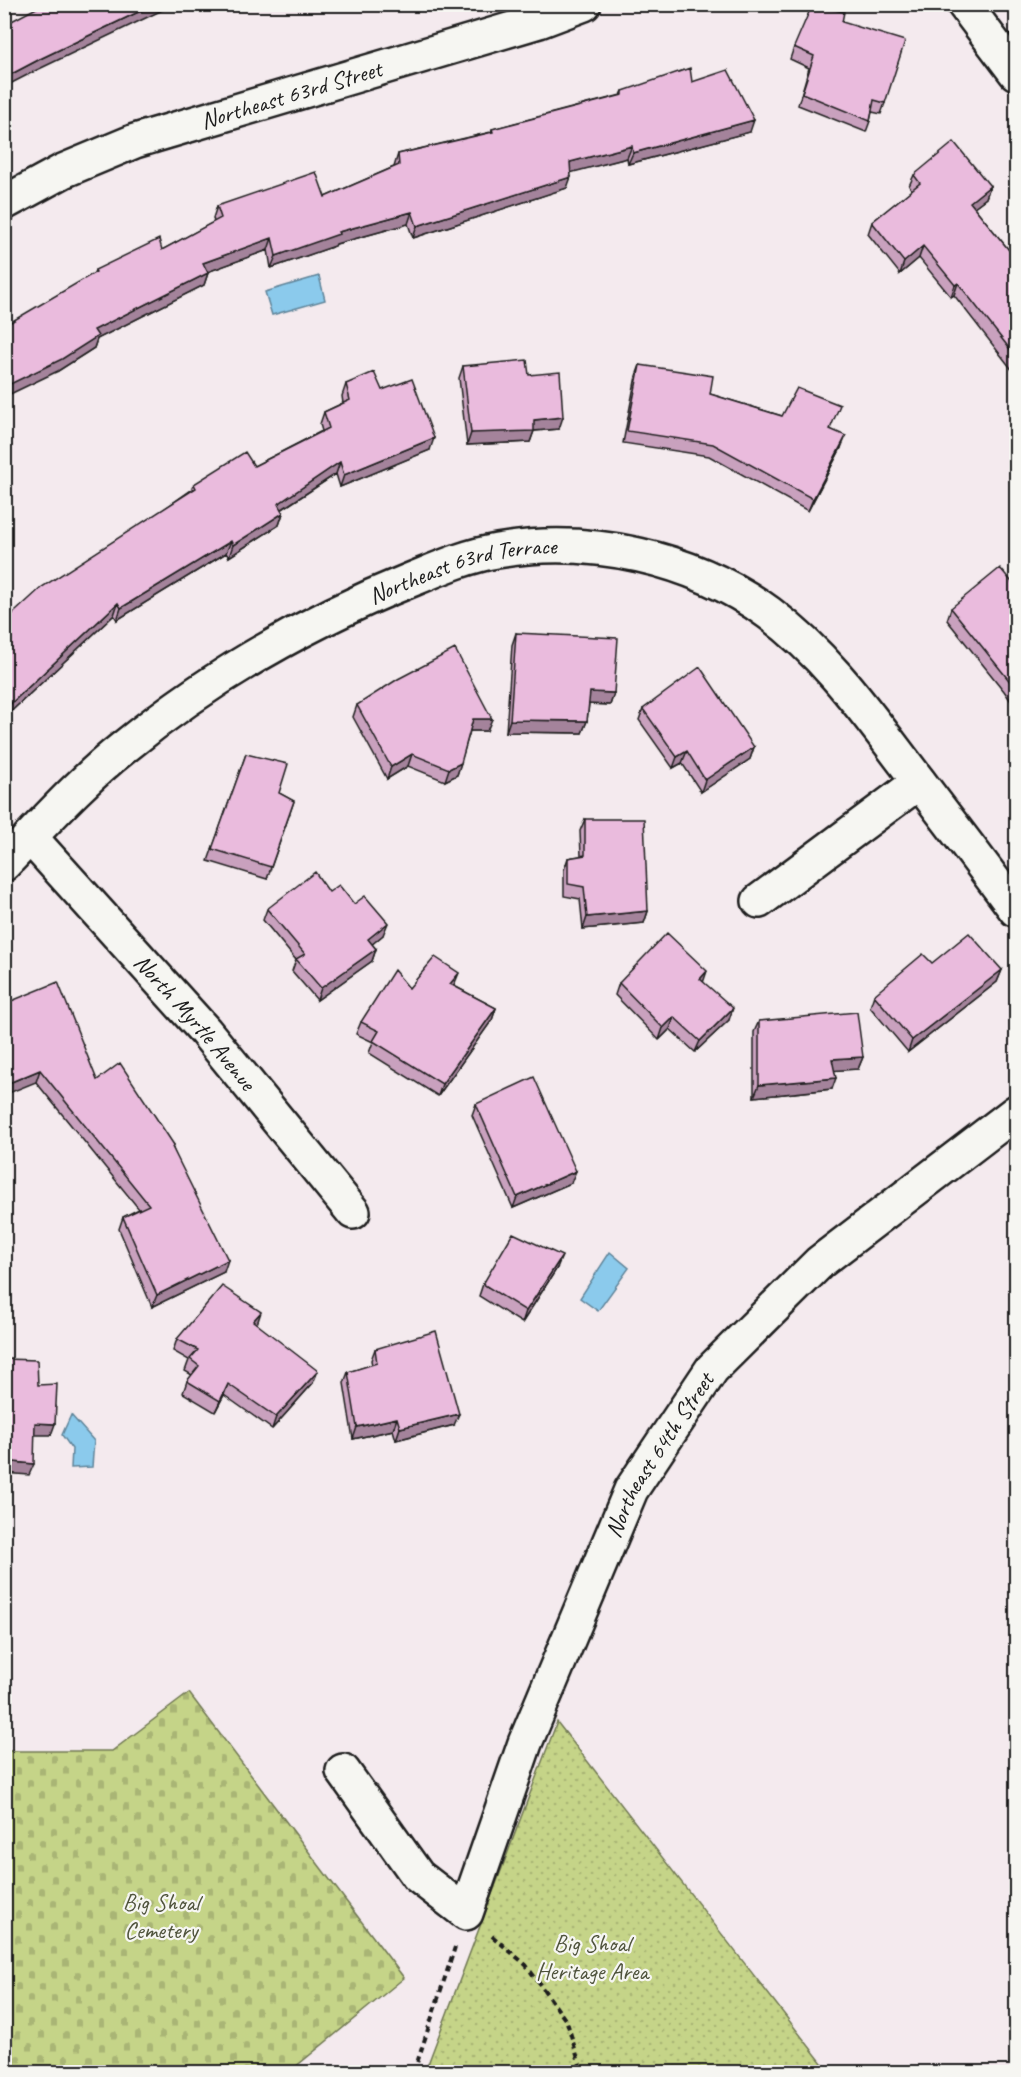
<svg xmlns="http://www.w3.org/2000/svg" width="1021" height="2077" font-family="Caveat,sans-serif">
  <style>
    .cemetery { fill: url(#cemetery-stones); stroke: #707852; stroke-width: 1.5 }
    .park { fill: url(#park-dots); stroke: #707852; stroke-width: 1.5 }
    .water { fill: #8bcaec; stroke: #5f8499; stroke-width: 1.5 }
    .lines { fill: none; stroke-linecap: round; stroke-linejoin: round }
    .minor-casing { stroke: #1c1c1c; stroke-width: 38 }
    .path { stroke: #1c1c1c; stroke-width: 4; stroke-dasharray: 6 4.5; stroke-linecap: butt }
    .minor { stroke: #f6f6f2; stroke-width: 33 }
    .wall { fill: #c9a1be; stroke: #1c1c1c; stroke-width: 1.5 }
    .shaded-wall { fill: #a4839b; stroke: #1c1c1c; stroke-width: 1.5 }
    .building { fill: #eabbdd; stroke: #1c1c1c; stroke-width: 1.5 }
    .labels { text-anchor: middle; dominant-baseline: central; stroke-width: 4.5; stroke-linejoin: round; paint-order: stroke }
    .street-label { font-size: 24px; fill: #1c1c1c; stroke: #f6f6f2 }
    .park-label { font-size: 24px; fill: #4f533c; stroke: #f6f6f2 }
  </style>
  <defs>
    <pattern id="cemetery-stones" width="16" height="16" patternUnits="userSpaceOnUse" patternTransform="scale(1.5)"><rect width="16" height="16" fill="#c5d488"/><path d="M2 7V4a2 2 0 0 1 4 0v3zM10 15v-3a2 2 0 0 1 4 0v3z" fill="#a9b575"/></pattern>
    <pattern id="park-dots" width="8" height="8" patternUnits="userSpaceOnUse" patternTransform="scale(1.5)"><rect width="8" height="8" fill="#c5d488"/><path d="M2 2h.1M6 6h.1" fill="none" stroke="#a9b575" stroke-width="1.8" stroke-linecap="round"/></pattern>
  </defs>
  <rect width="100%" height="100%" fill="#f4eaee"/>
  <filter id="ink" filterUnits="userSpaceOnUse"><feTurbulence type="fractalNoise" baseFrequency=".0167" numOctaves="2"/><feDisplacementMap in="SourceGraphic" scale="12" xChannelSelector="R" yChannelSelector="G"/><feConvolveMatrix kernelMatrix="1 2 1 2 8 2 1 2 1" color-interpolation-filters="sRGB"/></filter>
  <g filter="url(#ink)">
    <path class="cemetery" d="M189 1693 404 1978 289 2072H5V1751H112Z"/>
    <path class="park" d="M557 1722 829 2072H425Z"/>
    <path class="water" d="M319 276 325 300 272 315 265 292Z
      M610 1252 629 1268 598 1311 580 1298Z
      M71 1415 94 1441 92 1467 71 1468 72 1449 62 1435Z"/>
    <g class="lines">
      <defs>
        <g id="minor">
          <path d="M964 4 1016 73"/>
          <path id="s1" d="M4 203 63 171 135 141 539 21 584 4"/>
          <path id="s2" d="M30 837 205 1031 353 1212"/>
          <path id="s3" d="M4 864C42 825 80 782 123 748 210 677 308 621 413 579 440 568 467 556 497 551 589 535 693 557 769 613 823 653 861 705 901 758 940 809 978 859 1016 910"/>
          <path d="M759 901 919 782"/>
          <path id="s4" d="M343 1771 418 1876 466 1913 525 1743 631 1490 712 1369 820 1262 1016 1112"/>
        </g>
      </defs>
      <use href="#minor" class="minor-casing"/>
      <path class="path" d="M492 1936 526 1965 567 2022 582 2072
        M414 2072 455 1947"/>
      <use href="#minor" class="minor"/>
    </g>
    <path class="wall" d="M191 4H209L193 10Z
      M842 22 885 103 881 114 872 112 870 121 866 132 798 105 809 68 790 59 794 47Z
      M692 82 750 132 628 164 627 158 571 172 567 188 413 238 408 224 336 244 335 246 271 268 268 250 207 272 208 273 204 285 97 339 94 348 58 371 95 270 162 250 214 222 213 218 217 206 325 197 394 167 398 154 491 132 492 129 621 95 623 91Z
      M914 175 990 186 986 198 974 207 1017 260V376L954 295 951 297 919 258 900 274 868 234 872 222 912 190 909 186Z
      M640 365 710 394 782 416 831 429 841 448 808 511 709 456 623 443 636 376Z
      M463 366 529 375 559 429 534 431 530 442 467 445 459 378Z
      M346 384 382 390 430 450 340 487 336 474 281 510 283 513 279 525 229 557 226 553 117 620 114 615 4 718V622L191 490 194 484 254 466 322 431 320 424 324 412 343 403 342 396Z
      M1017 588V710L1004 691 947 620 951 608Z
      M516 633 614 693 610 705 589 704 587 721 582 733 506 732 512 645Z
      M357 705 487 731H470L457 775 445 781 408 766 387 779 353 717Z
      M643 709 754 747 750 759 701 792 682 763 673 768 639 720Z
      M246 754 279 793 294 801 267 879 208 861Z
      M585 819 648 911 644 923 583 929 580 899 564 896V870L568 858 581 856 580 831Z
      M329 892 354 904 383 935 372 944 376 949 372 961 317 1000 292 971 296 960 263 920 267 909Z
      M932 963 1002 970 997 982 908 1052 870 1007 874 995Z
      M703 982 729 1020 695 1052 670 1029 659 1040 615 995 619 983Z
      M454 985V986L496 1008 492 1020 438 1096 369 1053 373 1042 356 1034 361 1022 409 988Z
      M4 1004 174 1145 173 1149 224 1272 152 1307 119 1229 123 1217 139 1209 36 1082Z
      M759 1021 863 1057 858 1069 834 1070 832 1089 754 1097V1032Z
      M476 1104 571 1183 513 1208 472 1115Z
      M557 1268 522 1323 479 1296 483 1284Z
      M257 1324 313 1383 272 1429 224 1395 215 1412 183 1393 187 1381 192 1375 185 1371 189 1360 173 1351 177 1339Z
      M375 1349 454 1425 396 1440 393 1430 353 1439 344 1383 348 1372 372 1365 371 1360Z"/>
    <path class="shaded-wall" d="M155 4H175L37 70 4 87V78L42 58Z
      M195 4H209L193 10Z
      M754 120 750 132 628 164 633 153Z
      M632 146 627 158 566 174 570 162Z
      M571 177 567 188 413 238 417 226Z
      M990 186 986 198 965 214 970 202Z
      M412 212 408 224 336 244 335 246 271 268 276 256 338 232Z
      M272 238 268 250 199 275 203 263Z
      M923 246 919 258 900 274 904 262Z
      M208 273 204 285 97 339 94 348 58 371 4 397V387L94 330Z
      M958 283 954 295 951 297 955 285Z
      M563 417 559 429 534 431 530 442 467 445 471 433 534 420Z
      M846 436 841 448 808 511 813 499Z
      M434 438 430 450 340 487 344 475Z
      M340 462 336 474 273 515 278 504Z
      M283 513 279 525 229 557 233 545Z
      M231 541 226 553 117 620 121 608Z
      M118 603 114 615 4 718V710Z
      M590 692 614 693 610 705 586 704Z
      M473 719H492L487 731H469Z
      M510 720 587 721 582 733 506 732Z
      M754 747 750 759 701 792 705 780Z
      M687 751 682 763 673 768 677 757Z
      M412 754 408 766 387 779 391 767Z
      M461 763 457 775 445 781 449 769Z
      M648 911 644 923 583 929 587 917Z
      M388 923 383 935 364 951 368 939Z
      M376 949 372 961 317 1000 321 988Z
      M1002 970 997 982 908 1052 912 1040Z
      M707 971 703 983 700 979Z
      M459 973 454 985 446 995 450 984Z
      M496 1008 492 1020 438 1096 442 1084Z
      M733 1008 729 1020 695 1052 700 1041Z
      M674 1017 670 1029 659 1040 663 1028Z
      M863 1057 858 1069 828 1071 832 1059Z
      M40 1070 36 1082 4 1095V1085Z
      M836 1078 832 1089 754 1097 759 1085Z
      M576 1171 571 1183 513 1208 517 1197Z
      M562 1256 557 1268 522 1323 526 1311Z
      M228 1260 224 1272 152 1307 157 1295Z
      M261 1312 257 1324 249 1333 253 1321Z
      M318 1371 313 1383 272 1429 276 1417Z
      M228 1384 224 1395 215 1412 220 1401Z
      M459 1414 454 1425 396 1440 400 1428Z
      M397 1418 393 1430 353 1439 357 1427Z
      M35 1423 55 1424 51 1435H31Z
      M4 1461 34 1464 29 1475 4 1473Z"/>
    <path class="building" d="M44 4H155L42 58 4 78V25Z
      M812 5 844 12 842 22 905 41 885 103 874 100 870 121 802 93 814 56 794 47Z
      M690 68 692 82 728 70 754 120 633 153 632 146 570 162 571 177 417 226 412 212 338 232 339 234 276 256 272 238 203 263 208 273 94 330 98 336 62 359 4 387V326L96 272 95 270 159 239 162 250 221 218 217 206 316 172 325 197 399 165 398 154 493 132 492 129 623 95V91Z
      M954 142 990 186 970 202 1017 260V358L958 283 955 285 923 246 904 262 872 222 920 183 914 175Z
      M527 360 529 375 560 372 563 417 534 420V431L471 433 463 366Z
      M640 365 713 376 710 394 782 416 797 388 840 405 830 429 846 436 813 499 713 444 627 431Z
      M374 372 382 390 412 379 434 438 344 475 340 462 278 504 283 513 233 545 231 541 121 608 118 603 4 710V622L42 587 196 488 194 484 245 452 254 466 329 428 324 412 350 400 346 384Z
      M1000 568 1017 588V691L1008 679 951 608Z
      M516 633 618 638 614 693 590 692 587 721 510 720Z
      M455 649 492 719H473L461 763 449 769 412 754 391 767 357 705 398 679Z
      M700 667 754 747 705 780 687 751 677 757 643 709Z
      M246 754 288 764 279 793 294 801 271 867 212 849Z
      M585 819H644L648 911 587 917 584 887 568 884V858L585 855Z
      M315 872 329 892 339 885 354 904 365 896 388 923 368 939 376 949 321 988 296 959 305 954 267 909Z
      M667 933 707 971 700 979 733 1008 700 1041 674 1017 663 1028 619 983Z
      M969 933 1002 970 912 1040 874 995 923 954 932 963Z
      M435 957 459 973 450 984 496 1008 442 1084 373 1041 379 1031 361 1022 394 970 409 988Z
      M58 982 97 1080 120 1063 174 1145 172 1147 228 1260 157 1295 123 1217 149 1205 40 1070 4 1085V1004Z
      M857 1012 863 1057 832 1059 836 1078 759 1085V1021Z
      M534 1077 576 1171 517 1197 476 1104Z
      M513 1233 562 1256 526 1311 483 1284Z
      M222 1286 261 1312 253 1321 318 1371 276 1417 228 1384 220 1401 187 1381 199 1366 190 1359 198 1350 177 1339Z
      M436 1331 459 1414 400 1428 397 1418 357 1427 348 1372 377 1363 375 1349Z
      M4 1359 37 1360 38 1385 57 1384 55 1424 35 1423 34 1464 4 1461Z"/>
  </g>
  <g class="labels">
    <g class="street-label">
      <text stroke="none"><textPath href="#s1" startOffset="308">Northeast 63rd Street</textPath></text>
      <text stroke="none"><textPath href="#s3" startOffset="554">Northeast 63rd Terrace</textPath></text>
      <text stroke="none"><textPath href="#s2" startOffset="248">North Myrtle Avenue</textPath></text>
      <text stroke="none"><textPath href="#s4" startOffset="688">Northeast 64th Street</textPath></text>
    </g>
    <g class="park-label">
      <text x="161" y="1902">Big Shoal<tspan x="161" dy="28">Cemetery</tspan></text>
      <text x="592" y="1943">Big Shoal<tspan x="592" dy="28">Heritage Area</tspan></text>
    </g>
  </g>
  <rect width="1021" height="2077" fill="none" stroke="#f6f6f2" stroke-width="24"/>
  <rect x="12" y="12" width="997" height="2053" fill="none" stroke="#1c1c1c" stroke-width="2" filter="url(#ink)"/>
</svg>
